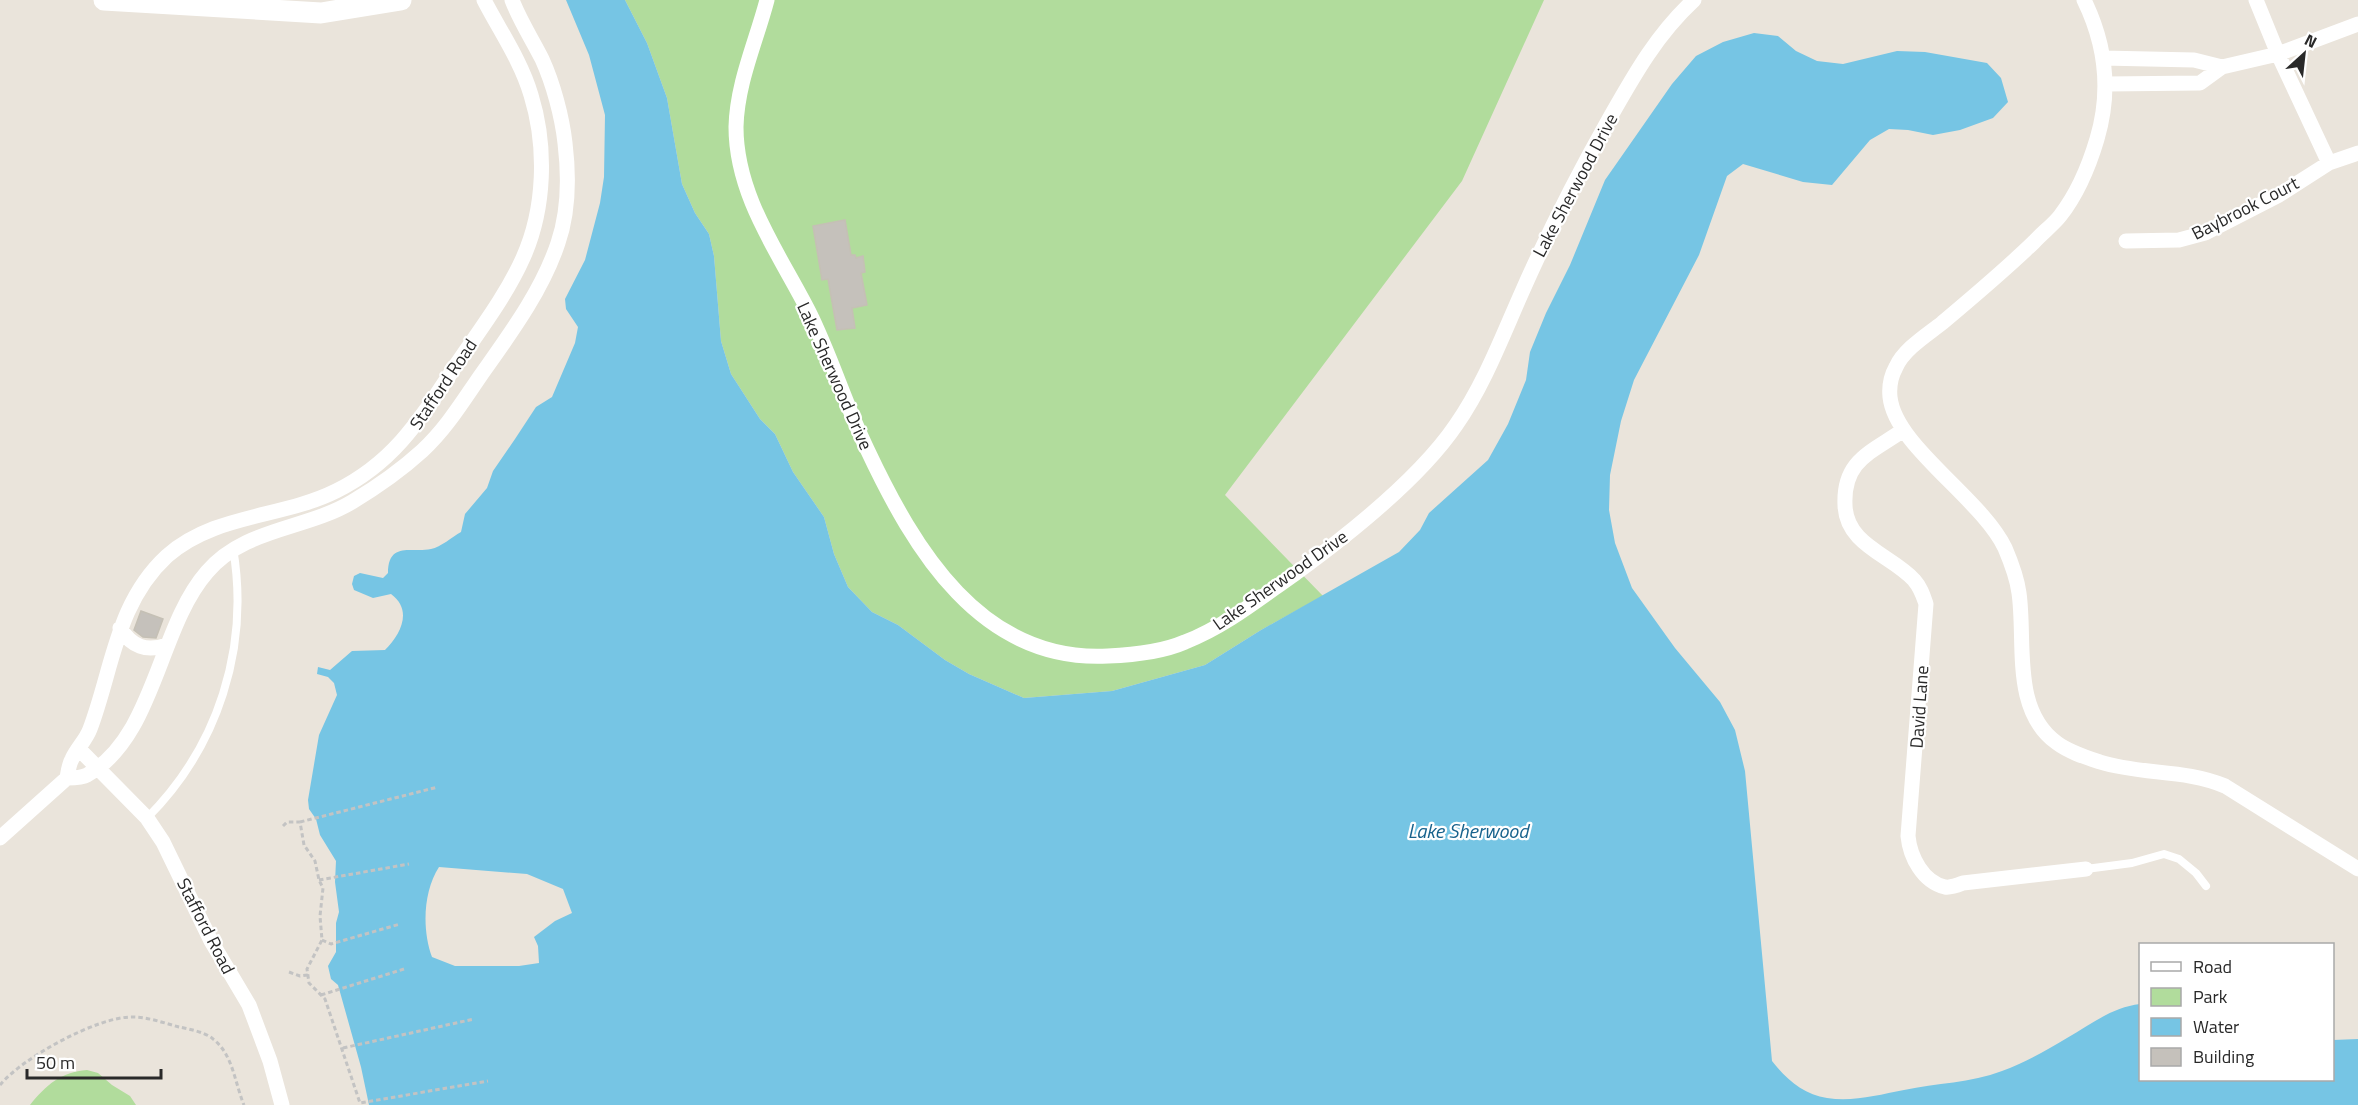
<svg xmlns="http://www.w3.org/2000/svg" width="2358" height="1105" font-family="'Titillium Web',sans-serif">
  <style>
    .green { fill: #b1dc9c }
    .water { fill: #76c5e4; fill-rule: evenodd }
    .building { fill: #c5c1bb; stroke: #c5c0b5; stroke-width: 1.5 }
    .lines { fill: none; stroke-linecap: round; stroke-linejoin: round }
    .path { stroke: #c3c3c3; stroke-width: 3; stroke-dasharray: 4.5 3; stroke-linecap: butt }
    .lane { stroke: #fff; stroke-width: 8 }
    .street { stroke: #fff; stroke-width: 15 }
    .secondary { stroke: #fff; stroke-width: 21 }
    .labels { text-anchor: middle; dominant-baseline: central; stroke-width: 4.5; stroke-linejoin: round; paint-order: stroke }
    .street-label { font-size: 18px; fill: #292929; stroke: #fff }
    .water-label { font-size: 20px; font-style: italic; fill: #18638d; stroke: #fff }
  </style>
  <rect width="100%" height="100%" fill="#eae4db"/>
  <path class="green" d="M625 0H1544L1462 181 1225 495 1323 596 1261 630 1205 665 1112 691 1024 698 969 674 945 660 898 625 872 612 848 587 834 554 824 517 793 472 775 434 760 419 731 374 721 341 714 256 709 234 695 213 682 184 667 98 647 43Z
    M87 1070 98 1073 112 1085 130 1096 136 1105H30C46 1085 61 1072 87 1070Z"/>
  <path class="water" d="M566 0H625L647 43 667 98 682 184 695 213 709 234 714 256 721 341 731 374 760 419 775 434 793 472 824 517 834 554 848 587 872 612 898 625 945 660 969 674 1024 698 1112 691 1205 665 1261 630 1399 552 1420 530 1429 513 1488 460 1508 424 1526 380 1530 352 1546 313 1570 265 1605 180 1672 84 1696 56 1723 42 1754 33 1778 36 1796 51 1817 61 1843 64 1897 51 1925 52 1987 63 2001 78 2008 102 1993 118 1960 130 1933 135 1908 130 1889 129 1870 140 1832 185 1803 182 1743 164 1727 176 1699 255 1634 380 1621 421 1610 475 1609 510 1615 543 1632 588 1675 648 1720 702 1735 730 1745 771 1772 1061C1786 1079 1804 1095 1827 1098 1853 1102 1878 1095 1904 1090 1936 1083 1971 1083 2002 1071 2024 1063 2047 1050 2067 1038 2091 1024 2113 1007 2140 1004V1080H2332L2333 1040 2358 1039V1105H369L361 1067 338 985 331 979 328 966 336 952V923L339 912 335 882 336 861 320 835 316 819 309 809 308 800 319 735 337 695 334 683 328 677 317 674 318 667 330 670 352 651 385 650C401 634 413 610 391 594L373 598 354 590 352 584 354 576 360 573 383 578 388 573C388 541 412 553 431 549 441 547 452 537 461 532L465 514 487 488 493 471 515 439 536 407 552 397 575 343 578 327 566 309 565 299 585 260 600 203 604 177 605 115 589 55ZM439 867 527 874 563 889 572 913 555 921 534 937 538 946 539 963 519 966H455L432 957C422 930 423 892 439 867Z"/>
  <path class="building" d="M845 220 851 255H855L856 258 863 256 865 272 861 273 867 305 852 308 855 328 837 330 828 279 822 280 813 226Z
    M141 611 163 619 156 638 143 637 134 630Z"/>
  <g class="lines">
    <path class="path" d="M300 822 438 787
      M283 826 287 822H300L304 845 315 861 319 880 323 888 320 916 322 940 307 969 309 983 325 999 360 1103 488 1081
      M319 880 409 864
      M322 940 331 944 400 924
      M289 972 300 976 308 975
      M321 995 404 969
      M343 1048 474 1019
      M0 1085C22 1058 98 1016 133 1017 148 1017 164 1023 179 1027 189 1029 205 1032 213 1039 233 1054 235 1084 244 1105"/>
    <path class="lane" d="M147 818C218 747 250 648 233 548
      M2086 869 2132 863 2164 854 2179 859 2196 873 2206 886"/>
    <path class="street" d="M767 0C756 42 737 83 736 127 736 196 779 253 809 312 831 356 845 404 867 449 914 549 981 663 1108 656 1133 655 1162 652 1185 642 1226 626 1260 598 1296 573 1348 535 1420 478 1456 425 1484 385 1502 337 1522 292 1548 233 1577 176 1608 121 1633 77 1656 35 1694 0
      M2084 0C2106 45 2111 92 2097 139 2089 166 2078 193 2060 216 2053 225 2042 233 2034 242 2005 270 1973 297 1942 323 1927 335 1904 349 1896 367 1891 376 1889 387 1890 397 1895 446 1981 498 2005 548 2011 562 2017 578 2019 593 2026 642 2011 710 2057 743 2069 752 2085 757 2100 762 2141 775 2185 769 2225 786L2358 869
      M2256 0 2278 54 2329 163
      M2103 58 2194 60 2222 67 2200 83 2107 84
      M2222 67 2278 54 2358 24
      M2126 241 2179 240 2205 233 2279 195 2329 163 2358 153
      M1902 431C1870 453 1843 461 1845 505 1846 545 1891 555 1914 580 1921 588 1923 595 1926 604L1908 836C1910 857 1923 882 1945 887 1951 888 1958 885 1963 883L2086 869
      M120 628C132 647 146 652 167 645
      M79 749 147 818 163 842 211 941 249 1005 270 1061 282 1105
      M67 778C73 778 82 778 87 775 155 737 158 628 207 572 244 528 305 530 352 502 377 487 400 471 422 451 446 429 463 401 481 375 510 334 542 291 558 243 569 211 569 176 565 143 562 116 553 83 542 59 532 39 520 21 512 0
      M67 778C68 772 69 764 72 759 77 748 86 740 90 729 113 668 116 603 167 556 214 514 282 518 336 491 395 462 421 418 456 365 479 331 506 296 523 258 545 209 547 147 531 95 521 61 500 31 484 0
      M0 838 67 778"/>
    <path class="secondary" d="M104 0 321 13 401 0"/>
  </g>
  <g class="labels">
    <g class="street-label">
      <text transform="translate(1575 185) rotate(-62)">Lake Sherwood Drive</text>
      <text transform="translate(2245 208) rotate(-27)">Baybrook Court</text>
      <text transform="translate(835 376) rotate(66)">Lake Sherwood Drive</text>
      <text transform="translate(443 384) rotate(-56)">Stafford Road</text>
      <text transform="translate(1280 580) rotate(-35)">Lake Sherwood Drive</text>
      <text transform="translate(1919 707) rotate(-86)">David Lane</text>
      <text transform="translate(206 926) rotate(63)">Stafford Road</text>
    </g>
    <g class="water-label">
      <text x="1468" y="830">Lake Sherwood</text>
    </g>
  </g>
  <rect x="2139" y="943" width="195" height="138" fill="#ffffff" stroke="#a9a9a9" stroke-width="1.5"/>
  <rect x="2151" y="962" width="30" height="9" fill="#ffffff" stroke="#a9a9a9" stroke-width="1.5"/>
  <text x="2193" y="973" font-size="18" fill="#292929">Road</text>
  <rect x="2151" y="988" width="30" height="18" fill="#b1dc9c" stroke="#a9a9a9" stroke-width="1.5"/>
  <text x="2193" y="1003" font-size="18" fill="#292929">Park</text>
  <rect x="2151" y="1018" width="30" height="18" fill="#76c5e4" stroke="#a9a9a9" stroke-width="1.5"/>
  <text x="2193" y="1033" font-size="18" fill="#292929">Water</text>
  <rect x="2151" y="1048" width="30" height="18" fill="#c5c1bb" stroke="#a9a9a9" stroke-width="1.5"/>
  <text x="2193" y="1063" font-size="18" fill="#292929">Building</text>
  <g transform="translate(2304 54) rotate(27)" stroke="#ffffff" stroke-width="4.5" paint-order="stroke">
  <path d="M0-4.5L10 22L0 15L-10 22Z" fill="#292929"/>
  <text y="-9" font-size="16" font-weight="bold" text-anchor="middle" fill="#292929">N</text>
  </g>
  <path d="M27 1069v9h134v-9" fill="none" stroke="#292929" stroke-width="3"/>
  <text x="36" y="1069" font-size="18" fill="#292929" stroke="#ffffff" stroke-width="4.5" paint-order="stroke">50 m</text>
</svg>
